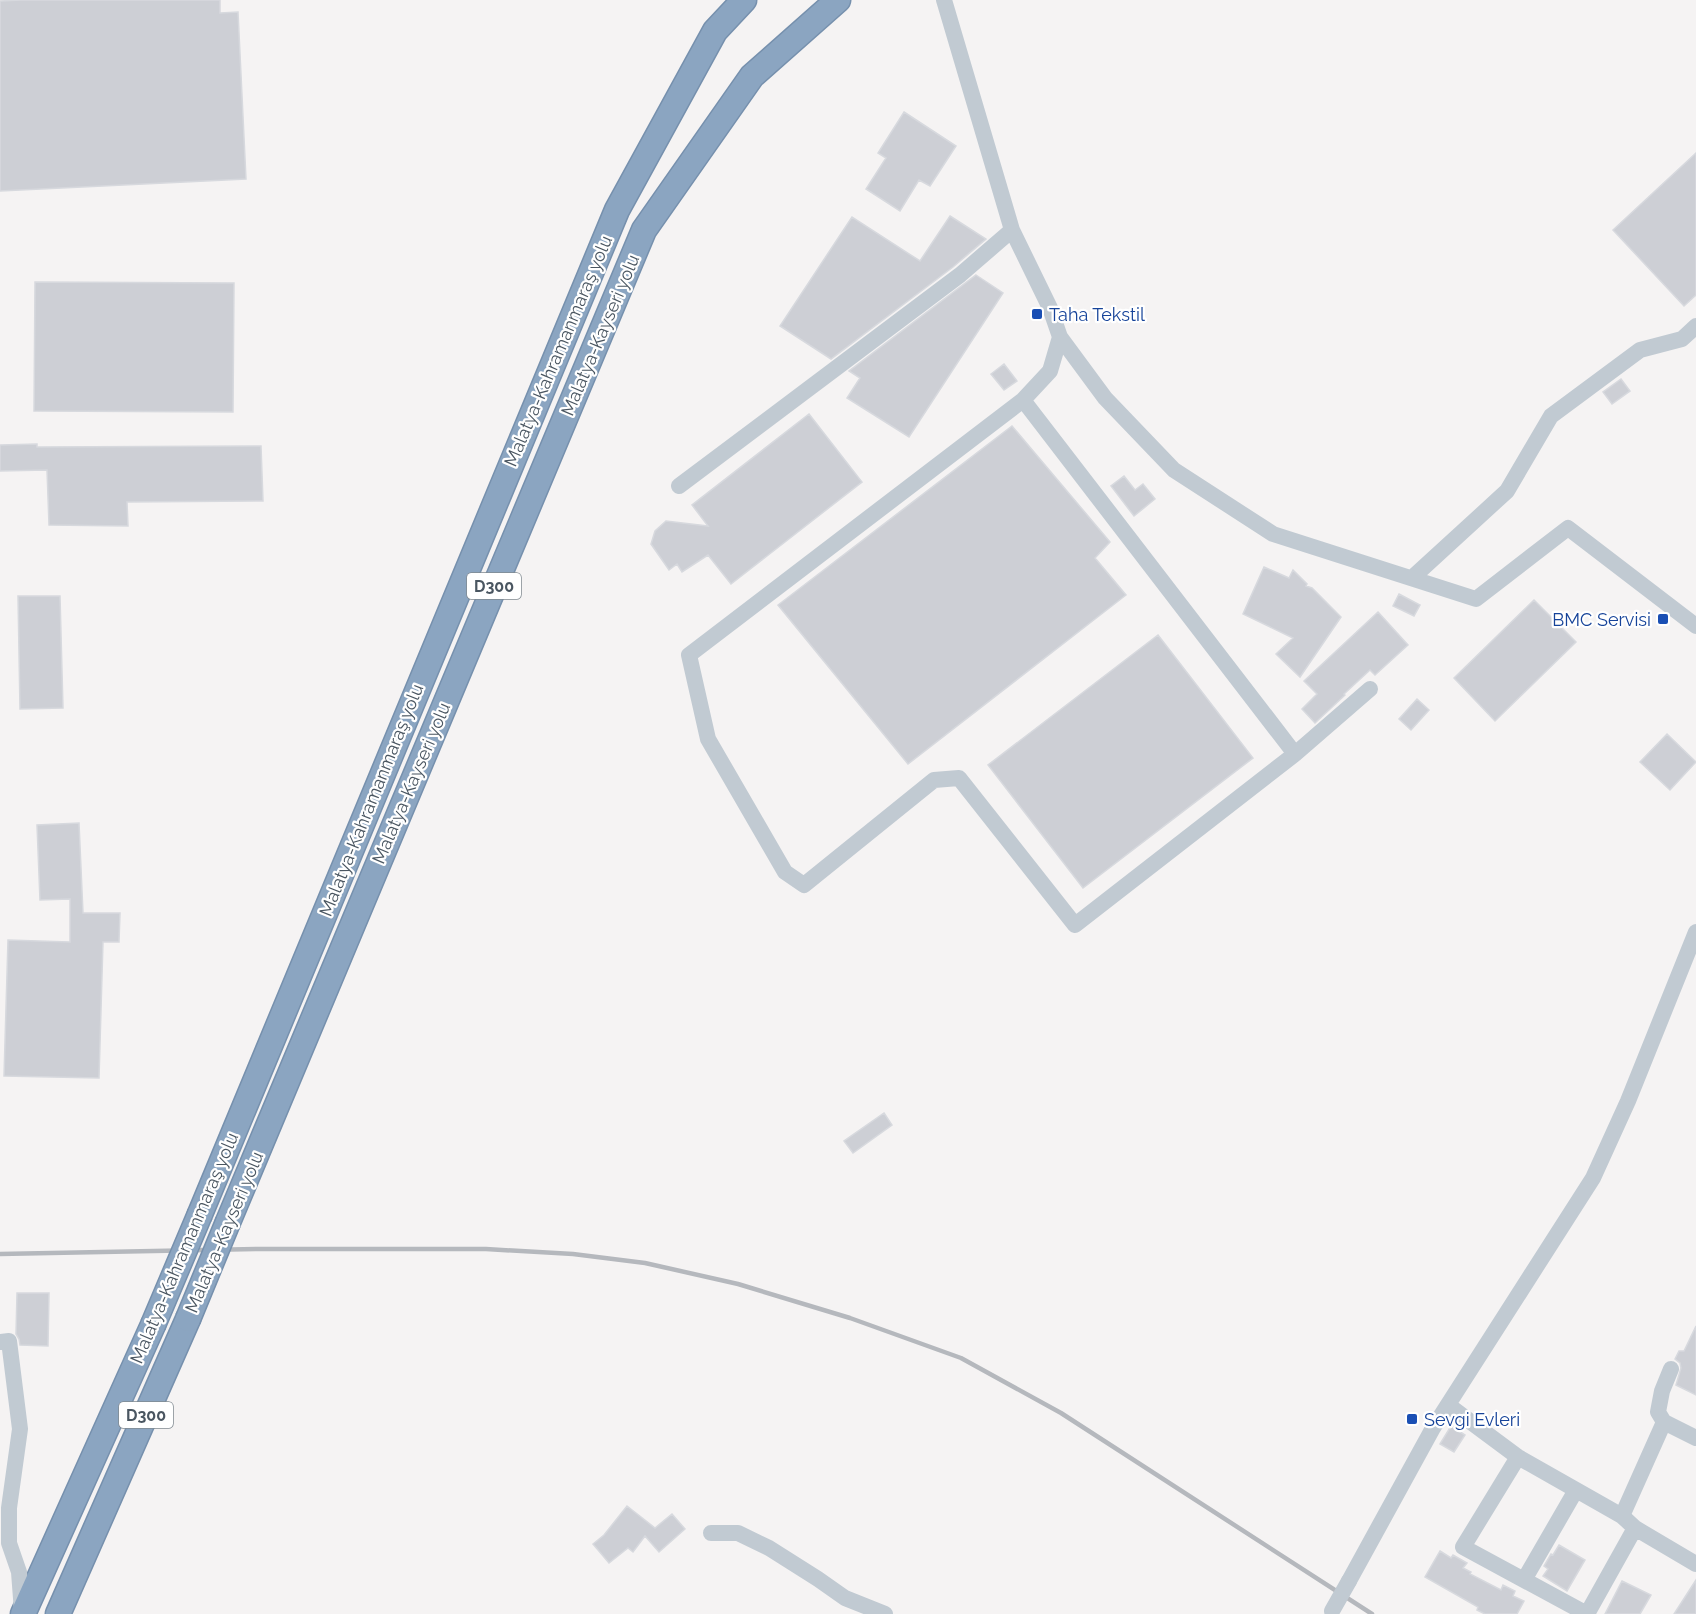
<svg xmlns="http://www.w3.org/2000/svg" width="1696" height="1614" font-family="Raleway,sans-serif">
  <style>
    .building { fill: #cdcfd5; stroke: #d7d9de; stroke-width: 1.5 }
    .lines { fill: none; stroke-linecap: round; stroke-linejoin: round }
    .highway-casing { stroke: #7690ad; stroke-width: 27 }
    .minor { stroke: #c1cad2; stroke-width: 16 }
    .highway { stroke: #8ba5c1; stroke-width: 24 }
    .rail { stroke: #b5b8bd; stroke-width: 4.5 }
    .highway-bridge-casing { stroke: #7690ad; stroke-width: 27; stroke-linecap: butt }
    .minor-bridge { stroke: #c1cad2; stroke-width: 16 }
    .highway-bridge { stroke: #8ba5c1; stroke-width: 24 }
    .transit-dot { fill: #1a4fb4; stroke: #fff; stroke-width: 2 }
    .labels { text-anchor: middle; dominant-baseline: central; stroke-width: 4.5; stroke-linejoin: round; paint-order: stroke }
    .shield { fill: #fff; stroke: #808990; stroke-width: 1.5 }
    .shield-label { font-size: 16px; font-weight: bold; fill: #4a5661 }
    .transit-label { font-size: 18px; fill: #164399; stroke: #fff; text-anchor: start }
    .street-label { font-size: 18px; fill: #4a5661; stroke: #fff }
  </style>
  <rect width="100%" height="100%" fill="#f5f3f3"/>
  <path class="building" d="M21 0H220V13L238 12 246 179 0 191V1Z
    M904 112 956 146 930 186 919 180 900 211 866 189 886 158 878 153Z
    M1696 153V295L1684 306 1613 230Z
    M950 216 986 239 953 267 831 359 780 326 852 217 920 261Z
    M976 275 1003 293 909 437 847 398 860 378 849 371Z
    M35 282 234 283 233 412 34 411Z
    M1004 364 1017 381 1004 390 991 374Z
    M1621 379 1630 391 1612 404 1603 392Z
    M809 414 862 482 731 584 708 555 682 572 677 564 669 570 651 544 655 531 666 521 708 526 692 505Z
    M1012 426 1110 542 1095 558 1126 595 908 764 778 605Z
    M37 444V447L261 446 263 501 127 502 128 526 49 525 47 470 0 471V445Z
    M1124 476 1135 490 1143 484 1155 499 1134 516 1111 486Z
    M1264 567 1289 578 1293 570 1307 584 1306 586 1312 588 1341 617 1300 677 1276 654 1293 638 1243 614Z
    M1399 594 1420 605 1414 616 1393 606Z
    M18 596H60L63 708 20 709Z
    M1534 600 1576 642 1495 721 1454 678Z
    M1378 612 1408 645 1375 675 1370 670 1344 694 1345 695 1315 723 1302 709 1317 694 1304 681Z
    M1158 635 1253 758 1083 888 988 765Z
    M1417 699 1429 710 1411 730 1399 719Z
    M1667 734 1696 762 1670 790 1640 762Z
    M79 823 83 913H120L119 942H103L99 1078 4 1076 8 940 70 942V899L40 900 37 825Z
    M884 1113 892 1125 853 1153 844 1141Z
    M17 1293H49L48 1346 20 1345 19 1339 16 1334Z
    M1696 1326V1395L1676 1385 1681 1368 1680 1363 1675 1359 1679 1351H1684Z
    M1451 1426 1465 1435 1454 1452 1440 1444Z
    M627 1506 655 1528 672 1514 685 1529 659 1552 645 1536 633 1552 628 1548 609 1563 593 1544 604 1535Z
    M1559 1545 1585 1560 1567 1591 1543 1576 1548 1569 1544 1566 1551 1554 1553 1555Z
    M1440 1551 1451 1558 1453 1555 1467 1563 1463 1568 1471 1572 1470 1574 1501 1590 1503 1585 1515 1591 1513 1596 1524 1601 1517 1614H1485L1477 1610 1478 1607 1425 1577Z
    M1696 1580V1614H1674Z
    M1622 1581 1651 1595 1640 1614H1605Z"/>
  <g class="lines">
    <defs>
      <path id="highway" d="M200 1214 617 210 715 31 744 0
        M228 1222 644 230 752 76 838 0
        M23 1614 153 1325
        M58 1614 188 1319"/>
    </defs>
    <use href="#highway" class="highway-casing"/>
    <path class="minor" d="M944 0 1012 230 1050 308 1060 337 1105 398 1174 470 1273 534 1476 599 1568 528 1696 626
      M1060 337 1050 371 1023 400 689 655 708 739 785 872 804 885 934 780 959 778 1075 925 1295 754
      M1023 400 1295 754 1370 689
      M679 486 960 275 1012 230
      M1412 578 1507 491 1551 416 1640 350 1682 339 1696 326
      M0 1342 9 1341 20 1429 9 1508V1543L19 1572 22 1612
      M1671 1369 1662 1391 1658 1412 1664 1422 1696 1438
      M1448 1405 1518 1457 1622 1516 1635 1528 1696 1564
      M1518 1457 1463 1547 1587 1614 1635 1528
      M1622 1516 1664 1422
      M711 1533H738L769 1548 818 1579 845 1598 885 1614
      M1524 1580 1576 1490
      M1349 1581 1433 1428 1593 1178 1628 1101 1696 932"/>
    <use href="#highway" class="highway"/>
    <path class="rail" d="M0 1254 256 1249H486L573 1254 645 1263 738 1284 850 1318 961 1358 1061 1413 1372 1614"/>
    <defs>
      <path id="highway-bridge" d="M188 1319 228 1222
        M153 1325 200 1214"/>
    </defs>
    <use href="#highway-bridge" class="highway-bridge-casing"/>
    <path class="minor-bridge" d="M1332 1611 1349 1581"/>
    <use href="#highway-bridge" class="highway-bridge"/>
  </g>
  <g class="transit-dot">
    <rect x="1031" y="308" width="12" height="12" rx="3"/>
    <rect x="1657" y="613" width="12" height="12" rx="3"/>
    <rect x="1406" y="1413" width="12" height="12" rx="3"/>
  </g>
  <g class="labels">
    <g class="shield">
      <rect x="467" y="573" width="54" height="26" rx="4.5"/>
      <rect x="119" y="1402" width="54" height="26" rx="4.5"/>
    </g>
    <g class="shield-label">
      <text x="494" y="586">D300</text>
      <text x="146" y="1415">D300</text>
    </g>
    <g class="transit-label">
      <text x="1049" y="314">Taha Tekstil</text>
      <text x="1651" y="619" text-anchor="end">BMC Servisi</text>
      <text x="1424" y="1419">Sevgi Evleri</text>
    </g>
    <g class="street-label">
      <text transform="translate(600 335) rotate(-67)">Malatya-Kayseri yolu</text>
      <text transform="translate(558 351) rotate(-67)">Malatya-Kahramanmaraş yolu</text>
      <text transform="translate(411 783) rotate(-67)">Malatya-Kayseri yolu</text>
      <text transform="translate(371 800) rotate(-68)">Malatya-Kahramanmaraş yolu</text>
      <text transform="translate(224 1232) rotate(-67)">Malatya-Kayseri yolu</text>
      <text transform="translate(184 1248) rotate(-67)">Malatya-Kahramanmaraş yolu</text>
    </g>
  </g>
</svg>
